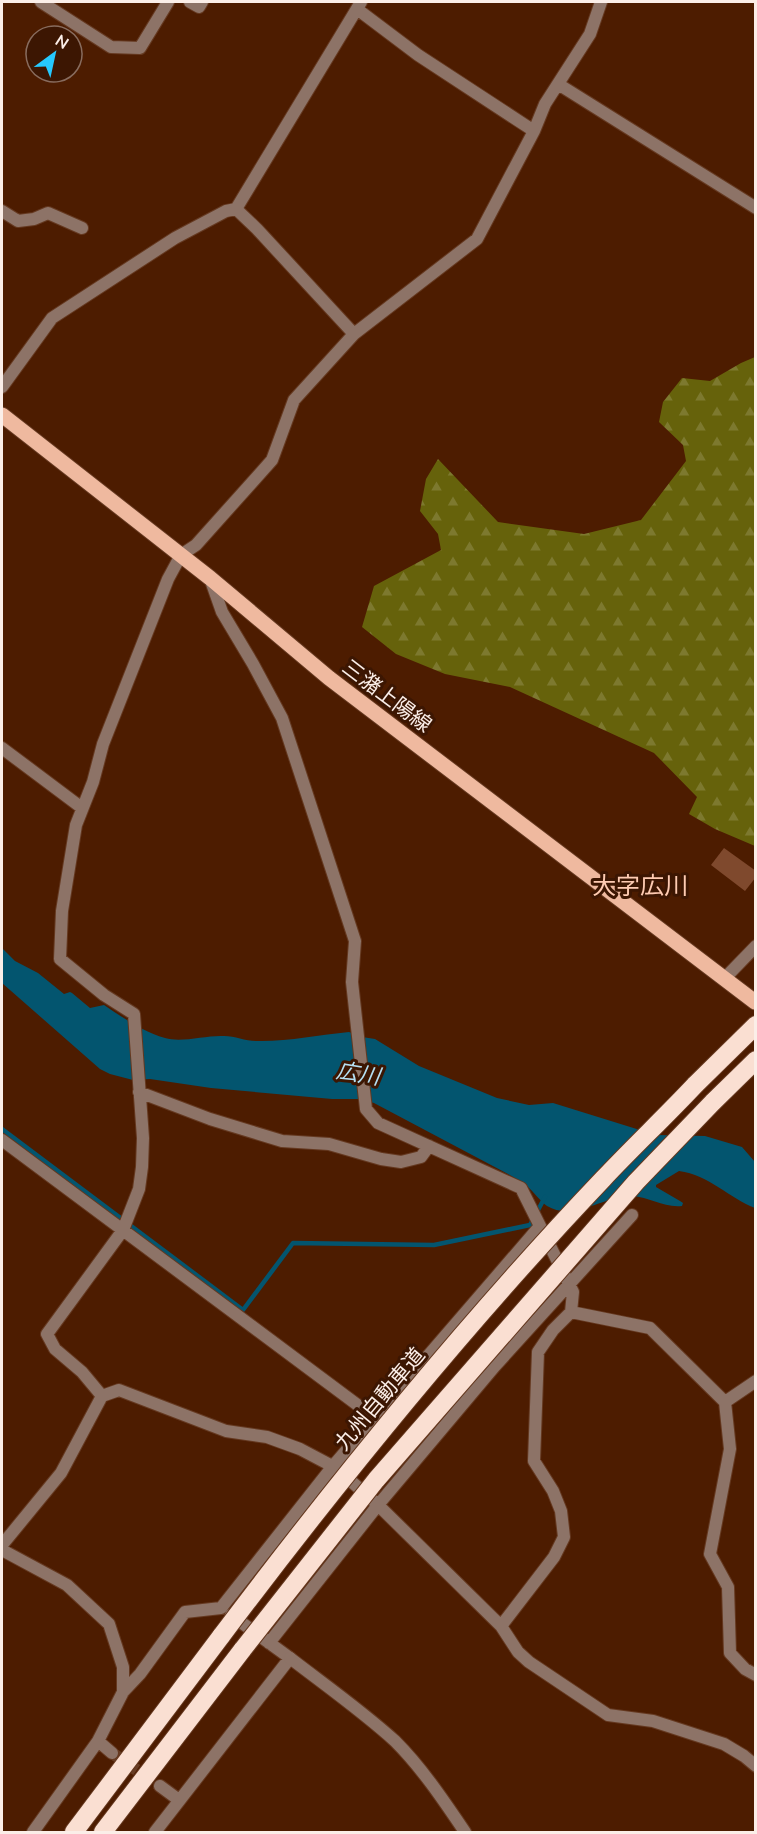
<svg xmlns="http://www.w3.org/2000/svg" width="757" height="1834" font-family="'Nunito Sans','Noto Sans JP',sans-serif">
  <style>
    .forest { fill: url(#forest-firs) }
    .water { fill: #03556f }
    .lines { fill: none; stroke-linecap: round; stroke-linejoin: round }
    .stream { stroke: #03556f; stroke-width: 4.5 }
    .building { fill: #7f492d }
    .minor-tunnel { stroke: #673c23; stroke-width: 12; stroke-dasharray: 12 6; stroke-linecap: butt }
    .minor-casing { stroke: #653920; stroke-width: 14 }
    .tertiary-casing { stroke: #653920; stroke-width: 14 }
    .primary-casing { stroke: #653920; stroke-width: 17 }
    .motorway-casing { stroke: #653920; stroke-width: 20 }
    .minor { stroke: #8d7367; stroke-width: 12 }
    .tertiary { stroke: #8d7367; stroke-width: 12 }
    .primary { stroke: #efb99f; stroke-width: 15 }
    .motorway { stroke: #fadfd2; stroke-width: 18 }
    .motorway-bridge-casing { stroke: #653920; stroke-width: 20; stroke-linecap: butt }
    .motorway-bridge { stroke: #fadfd2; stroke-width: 18 }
    .labels { text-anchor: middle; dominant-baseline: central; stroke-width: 6; stroke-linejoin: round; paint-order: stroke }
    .street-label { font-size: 21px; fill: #fbeee8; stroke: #3c1602 }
    .water-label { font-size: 22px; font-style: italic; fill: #b4dff2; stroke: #3c1602 }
    .quarter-label { font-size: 24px; fill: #fecbb2; stroke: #3c1602 }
  </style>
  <defs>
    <pattern id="forest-firs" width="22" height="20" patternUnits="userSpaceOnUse" patternTransform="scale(1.5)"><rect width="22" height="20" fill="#66620b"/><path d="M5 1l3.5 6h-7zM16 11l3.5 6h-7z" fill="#7d792f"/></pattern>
  </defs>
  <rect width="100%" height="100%" fill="#4d1c00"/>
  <path class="forest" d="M755 357V846L715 829 689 814 697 797 654 753 510 687 445 674 396 654 362 627 374 586 441 550 438 534 420 511 426 479 438 459 498 522 584 534 641 520 686 461 683 445 659 422 663 402 682 378 710 381 741 363Z"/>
  <path class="water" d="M2 948 15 961 38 973 64 994 70 992 72 993 90 1008 104 1005C122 1017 143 1032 165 1038 182 1043 206 1035 224 1036 235 1036 245 1041 256 1041 285 1042 319 1035 349 1032L362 1037 375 1039 419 1066 497 1098 529 1105 553 1103 656 1135 705 1136 742 1147 755 1162V1208C729 1198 709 1175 679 1171L656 1185V1187L680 1201 683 1203 682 1206C664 1208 650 1197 632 1196 605 1195 574 1222 547 1206 540 1201 534 1192 527 1186 522 1182 515 1178 508 1174L374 1103 359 1099H332L211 1088 150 1079 133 1080 110 1074 100 1069 2 983Z"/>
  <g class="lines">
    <path class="stream" d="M2 1129 243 1310 293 1243 434 1245 530 1225 545 1197"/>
  </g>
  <path class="building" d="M724 848 756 871V877L745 891 711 865Z"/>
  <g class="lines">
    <path class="minor-tunnel" d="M112 1753 160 1786"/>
    <defs>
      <path id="minor" d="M41 2 111 47 140 48 168 2
        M190 2 199 7 202 2
        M357 9 418 55 534 131
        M558 84 756 208
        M236 209 361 2
        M236 209 257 229 354 334
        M2 211 18 221 34 219 48 213 82 228
        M2 387 52 318 175 238 226 211 236 209
        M210 578 222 612 253 664 282 718 355 941 352 982 366 1109 378 1123 521 1188 573 1292 571 1312 553 1330 538 1352 534 1461 553 1491 561 1511 564 1537 554 1557 501 1626
        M2 748 82 808
        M139 1092 210 1119 282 1141 329 1144 381 1159 401 1162 421 1157 429 1146
        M2 1140 375 1418
        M571 1312 650 1328 725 1402 730 1449 710 1554 728 1587 730 1653 745 1669 756 1675
        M102 1396 82 1372 55 1349 47 1334 123 1230 139 1189 142 1167 143 1138 134 1014 104 995 60 959 62 911 76 825 93 782 103 744 168 579 181 555 196 545 272 460 294 400 354 334 477 239 534 131 545 104 590 34 601 2
        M725 1402 756 1381
        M2 1545 61 1473 102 1396 119 1390 226 1431 267 1437 300 1449 336 1468 378 1505 501 1626 518 1652 529 1662 608 1715 653 1721 724 1744 744 1756 756 1766
        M2 1550 67 1585 109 1624 123 1667V1692L98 1741 33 1832
        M269 1643 378 1505 495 1366 632 1215
        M123 1692 140 1674 185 1612 221 1608 333 1466 540 1226
        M98 1741 112 1753
        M160 1786 179 1800
        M155 1832 290 1658 231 1615"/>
      <path id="tertiary" d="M724 979 756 946
        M290 1658C325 1685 362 1711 395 1741 422 1768 444 1801 465 1832"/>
      <path id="primary" d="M2 415 210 578 329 678 755 1002"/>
      <path id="motorway" d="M695 1085 756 1025
        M713 1102 756 1060
        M74 1832 222 1635
        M103 1832 243 1649"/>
    </defs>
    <use href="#minor" class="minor-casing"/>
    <use href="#tertiary" class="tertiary-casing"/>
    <use href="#primary" class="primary-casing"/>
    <use href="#motorway" class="motorway-casing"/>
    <use href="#minor" class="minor"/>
    <use href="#tertiary" class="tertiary"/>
    <use href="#primary" class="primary"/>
    <use href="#motorway" class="motorway"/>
    <defs>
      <path id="motorway-bridge" d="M222 1635C341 1477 467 1322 603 1179 633 1147 665 1117 695 1085
        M243 1649 376 1480 636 1182 713 1102"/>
    </defs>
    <use href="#motorway-bridge" class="motorway-bridge-casing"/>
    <use href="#motorway-bridge" class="motorway-bridge"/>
  </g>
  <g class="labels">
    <g class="street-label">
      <text transform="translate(387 696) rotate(37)">三潴上陽線</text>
      <text transform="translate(380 1399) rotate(-50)">九州自動車道</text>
    </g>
    <g class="water-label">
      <text transform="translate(358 1074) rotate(9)">広川</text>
    </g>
    <g class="quarter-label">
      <text x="640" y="886">大字広川</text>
    </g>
  </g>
  <rect width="757" height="1834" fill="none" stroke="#fbeee8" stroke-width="6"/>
  <g transform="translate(54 54) rotate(33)"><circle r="28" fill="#3c1602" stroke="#886c5e" stroke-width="1.5"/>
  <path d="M0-4.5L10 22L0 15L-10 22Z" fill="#26c9fe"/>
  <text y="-9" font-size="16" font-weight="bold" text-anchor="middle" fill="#fbeee8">N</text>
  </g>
</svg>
